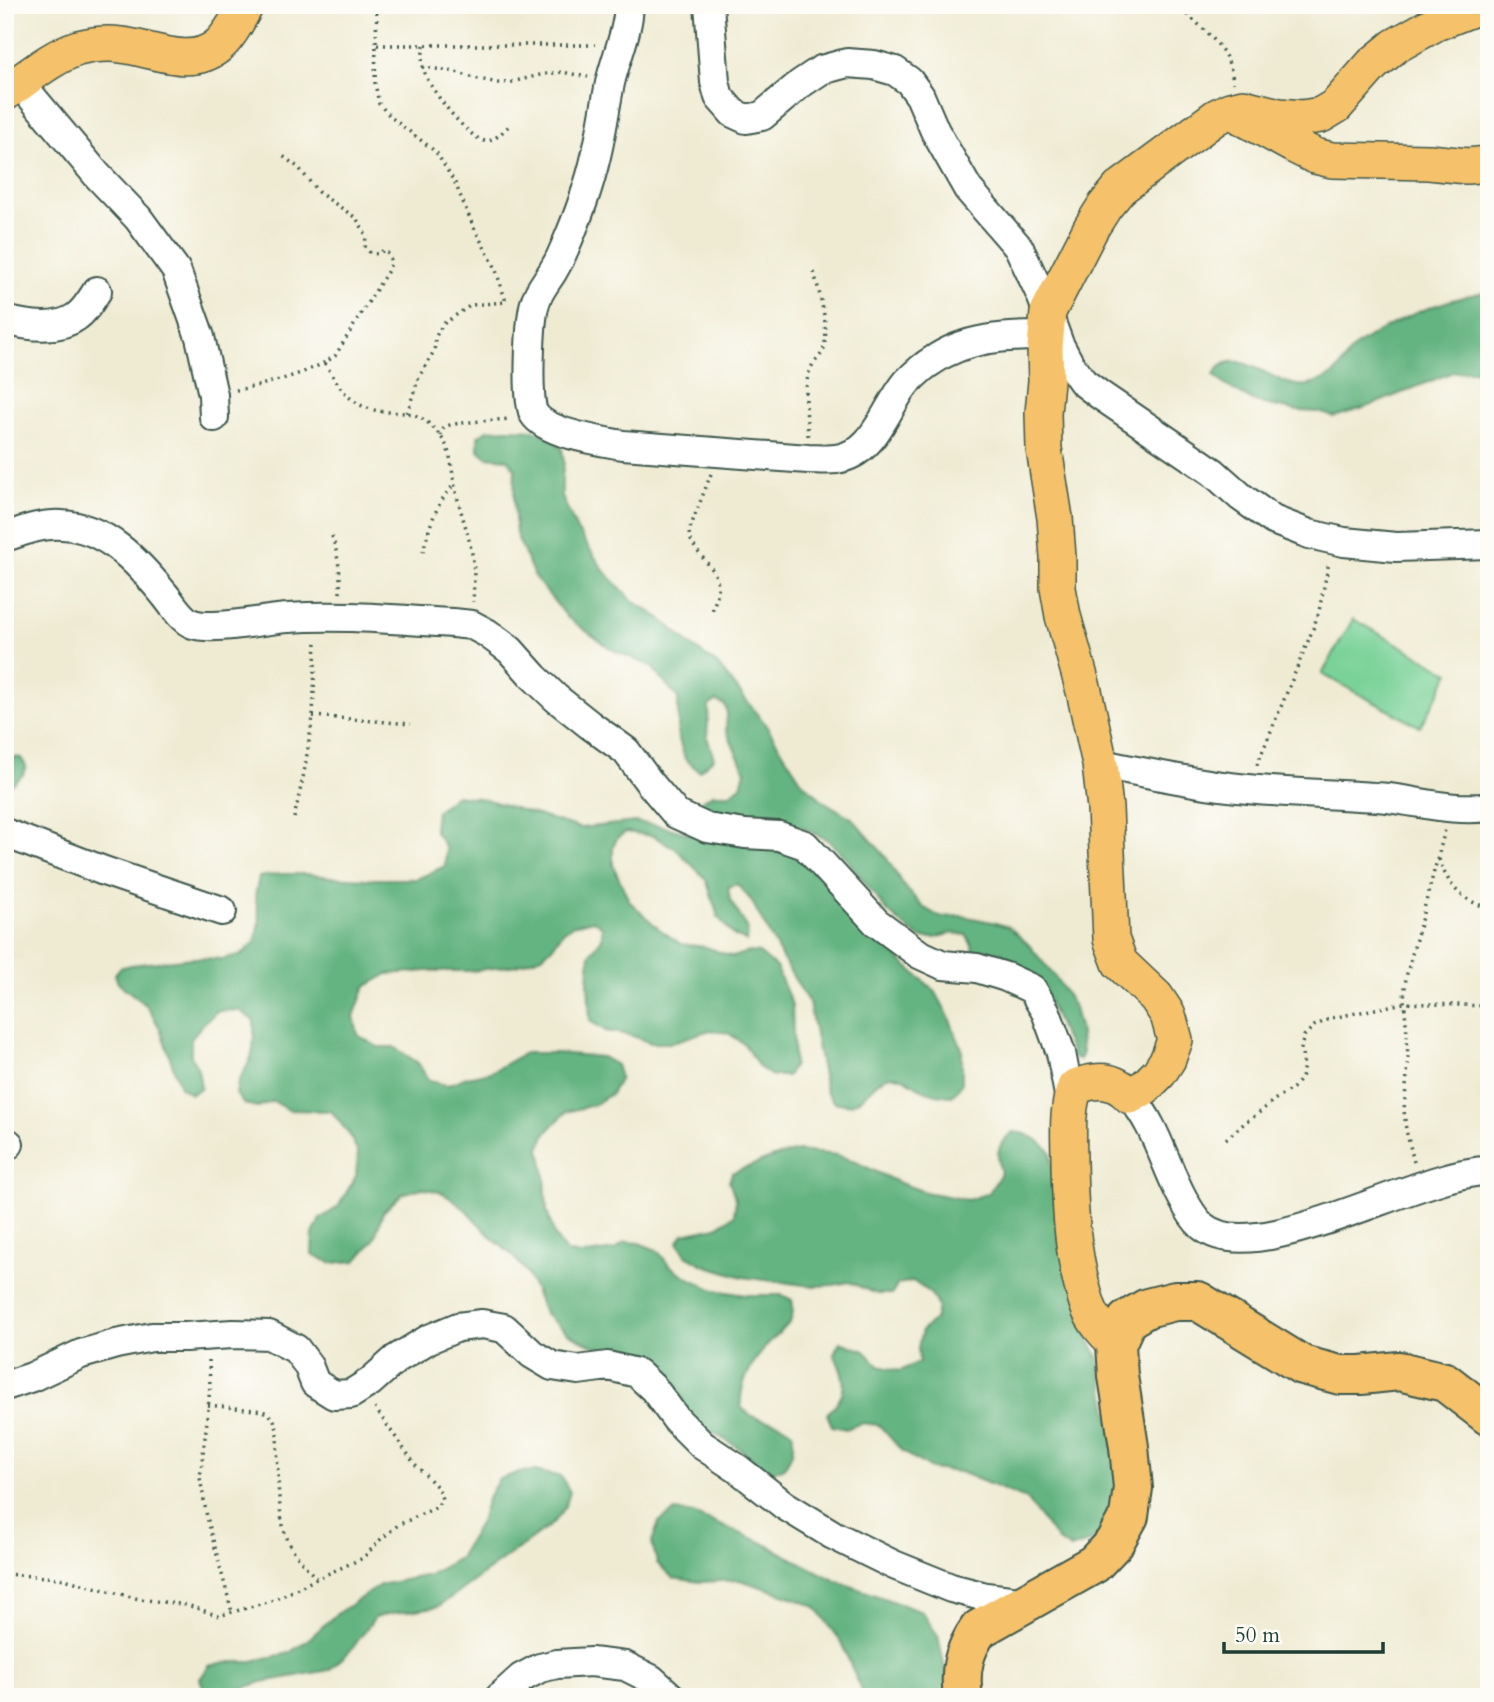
<svg xmlns="http://www.w3.org/2000/svg" width="1494" height="1702" font-family="Cardo,serif">
  <style>
    .green { fill: #7ad298; stroke: #4c8866; stroke-width: 2 }
    .forest { fill: #63b480; stroke: #41785a; stroke-width: 2 }
    .lines { fill: none; stroke-linecap: round; stroke-linejoin: round }
    .minor-casing { stroke: #3e574c; stroke-width: 32 }
    .major-casing { stroke: #3e574c; stroke-width: 38 }
    .highway-casing { stroke: #3e574c; stroke-width: 42 }
    .path { stroke: #3e574c; stroke-width: 3.5; stroke-dasharray: 2 5; stroke-linecap: butt }
    .minor { stroke: #fff; stroke-width: 28 }
    .major { stroke: #f5c16b; stroke-width: 35 }
    .highway { stroke: #f5c16b; stroke-width: 38 }
  </style>
  <rect width="100%" height="100%" fill="#fdfcf7"/>
  <filter id="ink" filterUnits="userSpaceOnUse"><feTurbulence type="fractalNoise" baseFrequency=".0143" numOctaves="2"/><feDisplacementMap in="SourceGraphic" scale="14" xChannelSelector="R" yChannelSelector="G"/><feConvolveMatrix kernelMatrix="1 2 1 2 8 2 1 2 1" color-interpolation-filters="sRGB"/></filter>
  <filter id="wash" filterUnits="userSpaceOnUse"><feTurbulence type="fractalNoise" baseFrequency=".00686" numOctaves="4" result="noise"/><feDisplacementMap in="SourceGraphic" scale="28" xChannelSelector="R" yChannelSelector="G"/><feGaussianBlur stdDeviation="1.57" result="paint"/><feColorMatrix in="noise" values="0 0 0 0 0 0 0 0 0 0 0 0 0 0 0 0 0 1.4 0 .05"/><feComposite in="paint" operator="in"/></filter>
  <g filter="url(#wash)">
    <rect width="100%" height="100%" fill="#efebd3"/>
    <path class="green" d="M1353 619 1450 673 1420 727 1322 674Z"/>
    <path class="forest" d="M1489 292V372L1480 370 1453 372 1367 407 1334 417 1319 412 1298 411 1255 402 1225 385 1214 375C1235 336 1281 396 1311 384 1319 381 1330 378 1335 373 1343 365 1347 354 1355 347 1360 342 1367 339 1373 335 1408 314 1449 298 1489 292Z
      M509 429 534 430 553 439 562 449 564 462 562 477V497L577 530 605 572 632 600 660 618 693 647 717 664 763 721 803 783 825 802 853 819 886 857 902 884 923 907 940 917 962 916 992 922 1009 927 1028 944 1056 978 1073 1005 1079 1027 1082 1053 1079 1059 1073 1057 1039 980 1008 957H998L985 960 974 956 972 945 966 935 952 933 935 938H921L903 925 886 910 845 857 828 840 801 827 762 820 727 819 701 812 702 800 713 794H730L741 786 745 771 726 730 727 714 725 705 716 701 709 706 707 737 714 758 699 771 685 759 678 736V698L651 666 613 650 568 618 535 578 516 534 514 499 515 469 507 459 487 457 478 449V436L487 430Z
      M13 757 21 758 26 766 23 775 5 789V758Z
      M456 795 485 799 580 828 635 822 661 826 716 841 787 851 803 857 900 960 935 991 947 1013 962 1049V1083L952 1096C941 1095 930 1094 920 1088 910 1083 904 1075 891 1076 875 1078 866 1100 851 1104 847 1105 839 1103 834 1102L826 1092 809 1003 782 958 751 900 737 884 728 887 730 900 748 929 746 941 733 935 718 917 706 879 675 848 653 836 626 832 617 838 613 847V865L629 901 659 929 681 944 706 947 733 957 747 952 759 953 776 967 792 1005 794 1065 787 1076H772L759 1067 744 1044 728 1033 710 1030 670 1043H651L630 1035 606 1031 590 1021 588 981 590 954 602 938V927L593 920 573 925 564 931 551 948 542 956 517 965 471 971H426L388 974 365 987 354 1016 358 1035 378 1047H394L418 1063 429 1081 447 1085 467 1077 491 1072 525 1053H557L602 1057 616 1065 620 1078 611 1094 593 1105 566 1112 545 1134 540 1149 545 1175 547 1212 555 1236 566 1252 580 1255 615 1250 625 1242 639 1243 657 1250 669 1265 687 1277 714 1290 746 1295H782L792 1300C797 1326 782 1327 768 1344 752 1362 739 1383 741 1407 754 1420 760 1419 777 1423 782 1424 787 1428 792 1431 795 1448 793 1454 783 1469L774 1471 764 1470 739 1448 700 1425 678 1403 648 1368 627 1354 596 1347 569 1334 546 1315 526 1271 511 1254 493 1239 465 1209 443 1193 422 1188 402 1194 383 1212 374 1240 356 1261 331 1263 312 1254 313 1234 320 1219 338 1207 356 1176 358 1153 349 1134 331 1111 289 1110 273 1101 258 1107 244 1104 236 1094C238 1075 243 1077 249 1062 255 1050 254 1034 254 1021L239 1010 217 1011 202 1025 191 1038V1056L198 1069 201 1088 191 1094 180 1087 160 1028 146 1005 118 983 115 974 120 968 131 965 193 958 222 959 241 955 255 942 260 920 255 896 259 877 279 874H307L331 877 365 879H417L445 866 446 848 434 830 436 811Z
      M1013 1132C1030 1133 1039 1140 1051 1152L1054 1195 1086 1333 1098 1357 1120 1475 1106 1530 1090 1542 1071 1549 1058 1541 1026 1499 960 1472 931 1469 902 1451 879 1425 861 1423 846 1429 832 1426 827 1414C850 1391 846 1381 834 1353L840 1342 865 1351 879 1366 900 1371 919 1362 918 1348 922 1330 935 1320 938 1307 931 1294 913 1281 898 1284 892 1294H877L849 1282 833 1285 812 1286 743 1277 704 1265 686 1255 678 1242 683 1234 717 1227 734 1215 736 1199 729 1182 732 1173 774 1157 798 1151 837 1155 858 1163 897 1182 925 1192 968 1200 989 1193 1001 1173C996 1153 996 1145 1013 1132Z
      M535 1471 561 1477 570 1492 565 1507 552 1524 439 1606C418 1611 396 1611 375 1617L351 1650 329 1670 262 1682 224 1694 205 1691 200 1679 209 1666 226 1662H248L289 1653 310 1638 334 1616 380 1585 429 1575 459 1558 480 1522 487 1499 499 1479 520 1472Z
      M675 1511 693 1514 759 1541 834 1580 922 1612 938 1636 951 1697H864L841 1642 816 1607 786 1595 740 1580 700 1582 673 1578 657 1563 652 1542 659 1522Z"/>
  </g>
  <g filter="url(#ink)">
    <g class="lines">
      <defs>
        <path id="minor" d="M629 5C628 32 616 57 610 83 605 107 602 132 596 156 589 187 578 217 565 247 562 255 558 263 553 271 547 281 538 291 535 303 530 319 526 401 534 414 547 434 600 441 623 445L808 459C817 459 827 460 836 459 875 454 885 408 907 382 914 375 923 366 932 361 966 337 1006 336 1046 336
          M709 5 715 82 719 97 733 113 746 119 762 116 800 84 821 70 847 63 874 65 895 71 909 81 920 96 935 131 968 189 1019 248 1041 295 1059 344 1069 363 1083 382 1100 395 1213 472 1241 497 1273 520 1309 534 1344 542 1396 547 1489 544
          M20 83 97 175 138 218 176 270 200 337 213 395 214 417
          M5 320C27 326 56 331 76 317 85 311 91 300 97 291
          M5 537C23 531 43 523 62 525 106 527 138 562 164 594 172 603 181 620 193 624 213 631 266 619 288 618 343 614 398 620 453 623L472 625 487 633 510 650 534 677 556 698 590 725 626 751 649 782 676 814 707 828 745 834 779 836 805 845 876 922 919 954 943 965 977 968 1006 977 1032 989 1046 1012 1061 1053 1070 1100
          M1100 764C1149 773 1199 785 1248 789 1295 794 1341 794 1388 798 1422 802 1454 812 1489 807
          M5 833 104 871 222 911
          M1130 1096C1155 1124 1164 1162 1181 1195 1186 1205 1193 1218 1202 1226 1255 1272 1420 1170 1489 1171
          M5 1141 9 1144
          M5 1386 32 1377 81 1354 116 1344 152 1337H185L233 1334 269 1335 296 1349 308 1365 315 1383 334 1395 351 1394 370 1382 396 1359 429 1339 458 1327 482 1324 504 1328 532 1354 552 1366 578 1370 608 1366 637 1373 654 1389 676 1419 702 1445 738 1469 784 1505 833 1535 894 1565 951 1588 986 1597 1028 1602
          M500 1697 521 1678 540 1668 557 1664 591 1662 625 1666 651 1679 671 1697"/>
        <path id="major" d="M5 93C27 78 53 56 78 48 91 45 108 43 121 45 152 48 191 70 219 45 231 34 238 19 246 5
          M1242 117 1293 145 1315 156 1332 160 1429 162 1467 166 1489 164
          M1116 1344C1105 1333 1093 1321 1088 1306 1072 1260 1070 1210 1069 1162 1069 1136 1066 1111 1075 1087 1096 1079 1114 1078 1130 1096L1145 1087 1159 1073 1168 1059 1175 1040 1168 1015 1156 997 1120 963 1111 939 1105 808 1100 764 1084 691 1063 616 1058 588V557L1055 518 1044 449 1043 413 1046 381 1045 348 1048 312 1091 228 1105 206 1120 188 1216 117 1230 110 1243 107 1279 116 1302 118 1321 115 1336 106 1373 64 1395 46 1436 23 1482 5"/>
        <path id="highway" d="M963 1697C959 1670 964 1650 979 1629L1094 1564 1114 1543 1129 1516 1133 1488 1129 1447 1118 1376 1116 1344 1127 1320 1147 1308 1175 1301H1198L1302 1365 1340 1375H1361L1399 1371 1445 1382 1489 1416"/>
      </defs>
      <use href="#minor" class="minor-casing"/>
      <use href="#major" class="major-casing"/>
      <use href="#highway" class="highway-casing"/>
      <path class="path" d="M377 5 375 83 379 104 392 118 436 152 455 183 474 228 495 267 506 302
        M1177 5C1201 28 1231 47 1233 83
        M377 45H595
        M424 45C423 52 421 61 423 67 425 84 469 141 486 141 494 142 503 131 509 126
        M422 67 456 72 474 78 498 83 512 82 540 75 562 72 588 77
        M325 363C342 392 353 410 389 412 400 413 411 412 421 418 431 424 441 435 446 445 452 458 452 473 455 487 459 508 467 528 471 549 475 566 474 585 473 602
        M236 390C265 385 311 373 335 356L387 272 391 264 389 254 384 250 378 254 370 253 365 246 366 236 363 229 356 218 318 192 299 168 280 154
        M407 413 419 377 434 351 436 336 443 324 471 305 506 302
        M441 436C442 431 442 429 447 426 456 422 497 420 510 419
        M808 436C807 417 803 387 810 370 814 359 824 357 825 342 828 322 819 292 814 272
        M711 474 689 531C690 553 717 564 718 586 718 595 714 605 711 614
        M332 536C338 555 341 574 340 594
        M423 552C429 528 436 502 454 485
        M313 716 411 724
        M1257 765 1313 629 1319 611 1329 562
        M294 818 304 773 313 716 316 640
        M1439 859C1448 885 1460 900 1489 908
        M1226 1139 1247 1121 1255 1116 1274 1100 1293 1088 1301 1078 1304 1066 1301 1048 1304 1036 1314 1026 1332 1018 1404 1003 1489 1006
        M1414 1162 1406 1130 1404 1110 1408 1064 1407 1034 1404 999 1406 977 1445 830
        M209 1360 210 1386 207 1421 200 1478 207 1517 232 1612
        M208 1405 263 1411 273 1417 277 1429C278 1458 276 1513 287 1538 293 1553 305 1566 316 1578
        M5 1574 60 1578 139 1599 187 1605 219 1616 274 1600 316 1579 363 1558 381 1539 398 1525 437 1507 442 1499 439 1489 414 1463 375 1408"/>
      <use href="#minor" class="minor"/>
      <use href="#major" class="major"/>
      <use href="#highway" class="highway"/>
    </g>
  </g>
  <rect width="1494" height="1702" fill="none" stroke="#fdfcf7" stroke-width="28"/>
  <path d="M1224 1642v10h159v-10" fill="none" stroke="#1f3d34" stroke-width="3.5"/>
  <text x="1235" y="1642" font-size="21" fill="#1f3d34" stroke="#fdfcf7" stroke-width="5" paint-order="stroke">50 m</text>
</svg>
